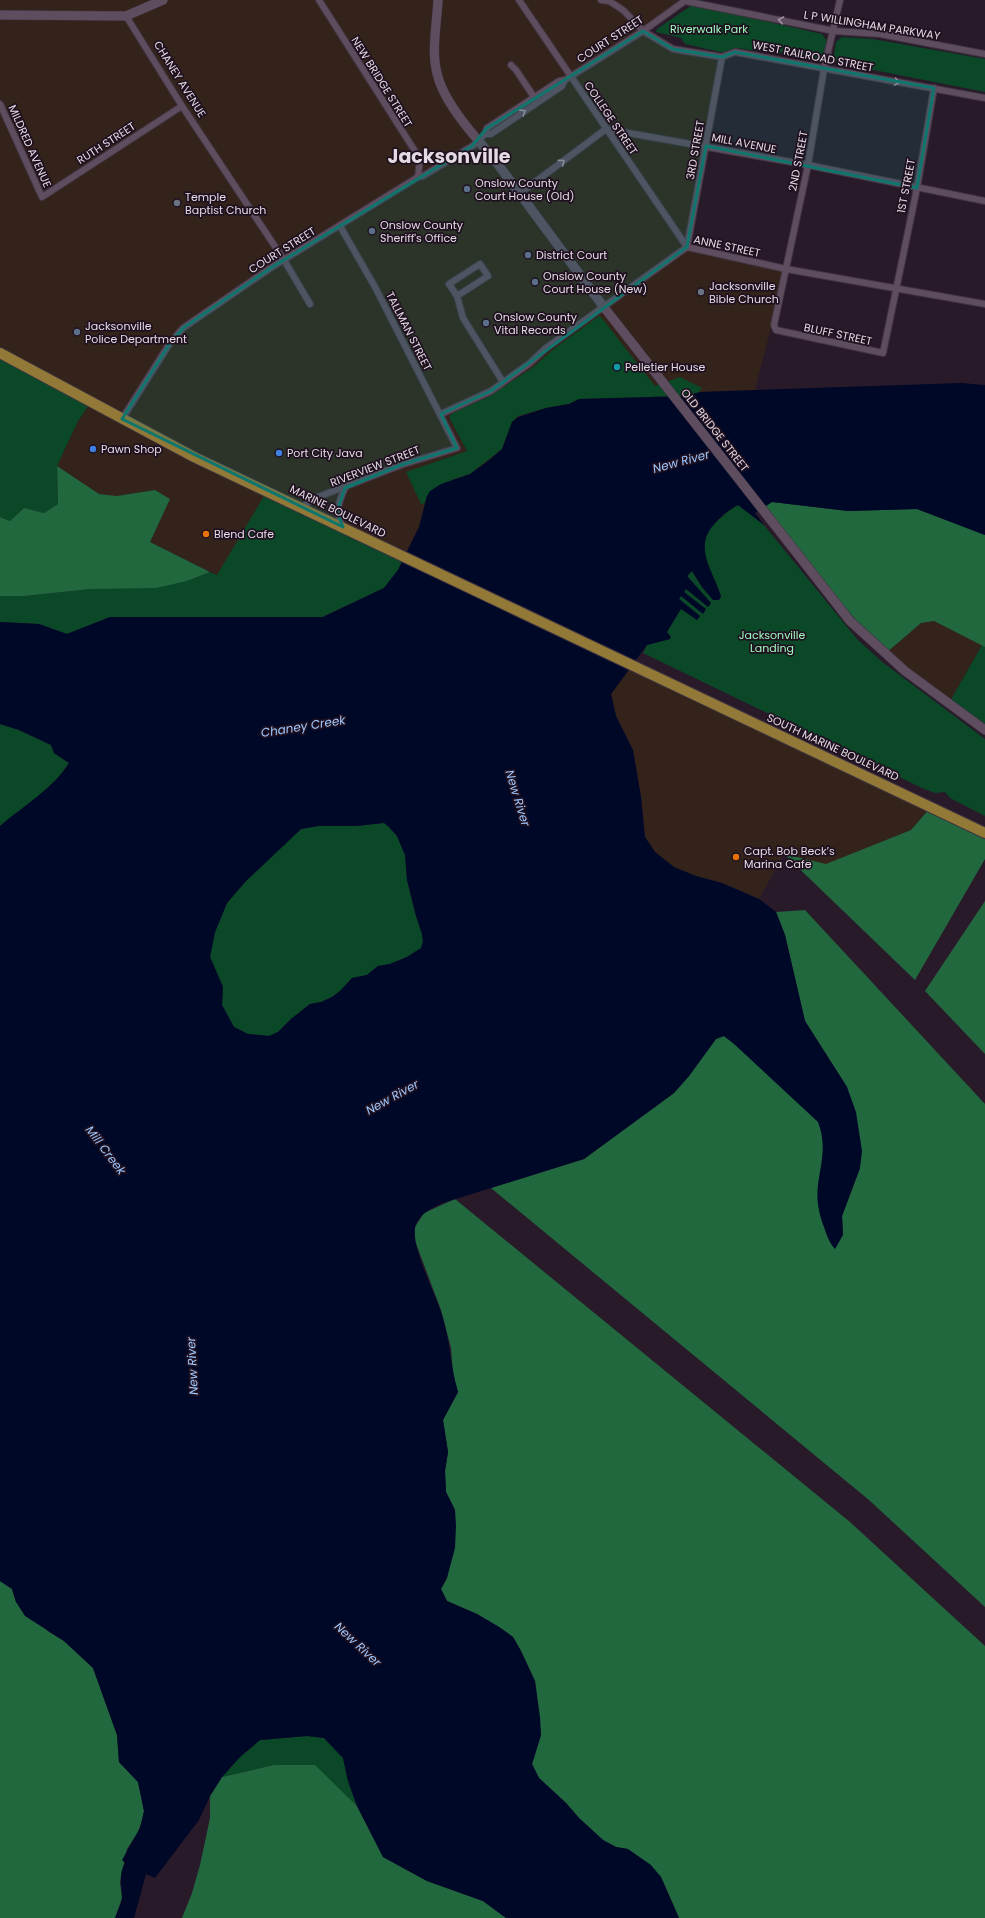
<svg xmlns="http://www.w3.org/2000/svg" width="985" height="1918" font-family="Poppins,sans-serif">
  <style>
    .commercial { fill: #34231a }
    .green { fill: #0a4828 }
    .forest { fill: #21683f }
    .water { fill: #000828; fill-rule: evenodd }
    .lines { fill: none; stroke-linecap: round; stroke-linejoin: round }
    .street-casing { stroke: #3f3440; stroke-width: 8 }
    .secondary-casing { stroke: #3f3440; stroke-width: 10 }
    .primary-casing { stroke: #3f3440; stroke-width: 12 }
    .street { stroke: #5e4c5f; stroke-width: 6 }
    .secondary { stroke: #5e4c5f; stroke-width: 9 }
    .primary { stroke: #937937; stroke-width: 10 }
    .oneway { stroke: #a193a2 }
    .marked { fill: #0f766e; fill-opacity: 0.2; stroke: #0f766e; stroke-width: 3; stroke-linejoin: round }
    .service-dot { fill: #5c6f8a; stroke: #1f1120; stroke-width: 1.5 }
    .worship-dot { fill: #6b7280; stroke: #1f1120; stroke-width: 1.5 }
    .culture-dot { fill: #0f9aa8; stroke: #1f1120; stroke-width: 1.5 }
    .shop-dot { fill: #3f7fe0; stroke: #1f1120; stroke-width: 1.5 }
    .food-dot { fill: #e8710a; stroke: #1f1120; stroke-width: 1.5 }
    .labels { text-anchor: middle; dominant-baseline: central; stroke-width: 3.5; stroke-linejoin: round; paint-order: stroke }
    .street-label { font-size: 11px; fill: #e4dae4; stroke: #1f1120 }
    .park-label { font-size: 11px; fill: #a0fbbf; stroke: #1f1120 }
    .poi-label { font-size: 11px; fill: #e4dae4; stroke: #1f1120; text-anchor: start }
    .water-label { font-size: 12px; font-style: italic; fill: #9dc7ff; stroke: #1f1120 }
    .town-label { font-size: 19px; font-weight: bold; fill: #e4dae4; stroke: #1f1120 }
  </style>
  <rect width="100%" height="100%" fill="#291a2a"/>
  <path class="commercial" d="M0 0H676L680 5 643 30 673 49 722 57 687 247 786 269 755 390 700 392 427 496 419 527 404 557 217 575 150 542 169 499 155 490 117 496 99 494 57 466 78 421 90 402 0 353Z
    M934 621 982 645 949 703 885 654 921 623Z
    M633 665 931 807 911 830 826 865 784 854 759 899 722 883 696 876 674 867 655 852 645 837 641 797 633 750 616 716 611 694Z"/>
  <path class="green" d="M692 5 822 34 827 41 824 55 821 59 816 60 762 49 758 51 736 48 725 53 685 44 681 38 656 32 657 29Z
    M842 37 873 39 985 59V92L838 63 833 59 836 42Z
    M599 316 601 317 655 386 680 377 702 388 699 392 686 396 579 399 569 404 546 408 518 416 512 422 502 449 470 474 454 479 427 496 425 503 421 504 406 472 467 451 450 419V416L452 413 488 397 532 368 555 348Z
    M0 353 91 402 78 421 57 466 58 504 44 513 24 508 10 521 0 517Z
    M267 491 404 557 398 570 384 588 322 617H110L67 634 39 624 0 622V596H24L91 589 187 581 210 572 217 575Z
    M738 505 764 525 857 639 881 661 985 739V816L950 798 945 792 935 793 922 788 643 653 647 645 670 639 667 632 681 608 697 620 700 616 679 599 681 596 703 613 705 610 684 592 686 589 708 606 711 603 687 576 692 571 702 587 713 600H719L721 596C712 568 690 545 718 520 725 514 730 509 738 505Z
    M982 645 985 647V730L949 703Z
    M0 724 19 730 51 745 54 753 69 763C54 788 22 807 0 826Z
    M384 823 389 827 397 836 405 855 407 880 416 916 422 934 423 942 421 948 407 957 390 964 378 966 367 975 352 978 340 991 332 997 321 1002 310 1004 291 1019 278 1032 269 1036 248 1034 234 1027 222 1005 223 987 210 957 215 932 227 903 246 881 301 829 318 826H356Z
    M307 1736 324 1738 343 1758 348 1781 357 1806 314 1765H274L222 1777 240 1757 260 1740Z"/>
  <path class="forest" d="M57 466 99 494 117 496 155 490 170 499 150 542 210 572 187 581 156 588 91 589 24 596H0V517L10 521 24 508 44 513 58 504Z
    M772 502 848 511 917 509 985 535V647L934 621 921 623 885 654 761 509Z
    M931 807 985 833V859L915 980 784 854 826 864 911 830Z
    M985 901V1054L925 991Z
    M805 910 985 1104V1607L869 1500 491 1188 584 1159 674 1093 689 1076 716 1039 724 1036 734 1043 818 1121 822 1133 824 1153 818 1186 843 1235 842 1216 860 1168 847 1087 805 1021 785 935 776 912Z
    M455 1199 850 1522 985 1646V1918H679L661 1877 628 1849 616 1847 603 1840 579 1818 566 1803 539 1778 532 1764 541 1735 535 1681 521 1651 513 1637 499 1627 477 1614 447 1601 441 1589 447 1578 455 1510 446 1492 445 1471 448 1452 443 1420 458 1392 453 1374 451 1348 441 1310 415 1241V1227L424 1213Z
    M0 1581 12 1589 16 1602 49 1632 64 1641 93 1668 117 1735 119 1762 138 1782 144 1811 143 1818 138 1832 127 1849 120 1882 122 1898 115 1918H0Z
    M274 1765H315L357 1806 383 1857 427 1881 483 1901 506 1918H182L192 1893 200 1865 210 1818V1796L222 1777Z"/>
  <path class="water" d="M961 383 985 385V535L917 509 848 511 772 502 755 513 764 525 738 505C730 509 724 514 718 520 691 546 712 568 721 596L719 600H713L702 587 692 571 687 576 711 603 708 607 686 589 684 592 706 609 703 614 681 596 679 599 700 616 697 620 681 609 667 632 671 637 670 639 647 645 611 694 616 716 633 750 641 797 645 837 655 852 674 867 696 876 722 883 759 899 776 912 785 935 805 1021 847 1087 856 1112 862 1151 860 1168 842 1216 843 1235 835 1249C829 1242 827 1236 824 1227 819 1214 816 1200 818 1185 821 1161 827 1146 818 1122L734 1044 724 1036 716 1039 689 1076 674 1093 584 1159 443 1203C432 1208 418 1214 415 1228 412 1248 433 1289 440 1309 450 1336 450 1365 458 1392L443 1420 448 1452 445 1471 446 1492 455 1510 456 1526 455 1548 447 1578 441 1589 447 1601 477 1614 499 1627 513 1637 521 1651 535 1681 540 1717 541 1735 532 1764 539 1778 566 1803 579 1818 603 1840 616 1847 628 1849 651 1865 661 1877 679 1918H506L483 1901 427 1881 383 1857 357 1806 348 1781 343 1758 324 1738 307 1736 260 1740 240 1757 222 1777 210 1796 199 1820 155 1878 146 1874 134 1918H115C117 1912 122 1903 122 1897 122 1884 118 1875 125 1863L122 1860 140 1828 144 1811 138 1782 119 1762 117 1735 93 1668 64 1641 25 1616 16 1602 12 1589 0 1581V826C22 807 54 788 69 763L54 753 51 745 19 730 0 724V622L39 624 67 634 110 617H323L384 588 398 570 419 527 427 496 430 491 441 484 470 474 488 461 502 449 512 422 518 417 546 408 569 404 579 399 686 396 700 392ZM384 823 389 827 397 836 405 855 407 880 416 916 422 934 423 942 421 948 407 957 390 964 378 966 367 975 352 978 340 991 332 997 321 1002 310 1004 291 1019 278 1032 269 1036 248 1034 234 1027 222 1005 223 987 210 957 215 932 227 903 246 881 301 829 318 826H356Z"/>
  <g class="lines">
    <defs>
      <path id="street" d="M319 0 420 159 418 177
        M519 0 687 247
        M601 0 609 1 623 10 643 31 673 49 722 57 735 52 985 98
        M840 0 824 69 808 165 774 325 776 330 883 353 917 188 934 88
        M685 1 834 31 880 34 985 54
        M126 16 182 106 284 260 310 304
        M511 65 516 70 534 97
        M0 104 42 197 182 106
        M485 134H491L562 86 565 80
        M519 194 606 129 808 165 985 201
        M687 247 722 57
        M457 296 449 284 480 264 488 276 457 296 463 318 503 382
        M441 414 491 391 530 363 546 348 687 247 786 269 985 304
        M122 419 170 343 183 328 272 267 418 177 423 176 474 145 485 134 487 128 559 81 565 80 643 31 686 0
        M301 507 318 497 401 465 457 448 375 287 340 226
        M343 527C335 513 338 503 345 488"/>
      <path id="secondary" d="M438 0C437 23 431 51 437 73 443 102 475 137 494 159L603 306 850 621 905 671 985 730
        M0 15 126 16 163 0"/>
      <path id="primary" d="M0 353 194 457 985 833"/>
    </defs>
    <use href="#street" class="street-casing"/>
    <use href="#secondary" class="secondary-casing"/>
    <use href="#primary" class="primary-casing"/>
    <use href="#street" class="street"/>
    <use href="#secondary" class="secondary"/>
    <use href="#primary" class="primary"/>
  </g>
  <defs><path id="oneway-chevron" d="M-2-3.5L2.5 0L-2 3.5" fill="none" stroke-width="1.6" stroke-linecap="round" stroke-linejoin="round"/></defs>
  <g class="oneway">
    <use href="#oneway-chevron" transform="translate(781 20) rotate(-168)"/>
    <use href="#oneway-chevron" transform="translate(897 82) rotate(10)"/>
    <use href="#oneway-chevron" transform="translate(523 112) rotate(-33)"/>
    <use href="#oneway-chevron" transform="translate(562 162) rotate(-37)"/>
  </g>
  <path class="marked" d="M643 31 673 49 722 57 735 52 934 88 917 188 706 146 687 247 491 391 441 414 457 448 401 465 345 488 337 512 343 527 122 419 170 343 183 328 272 267 472 146 487 128Z"/>
  <g class="service-dot">
    <circle cx="467" cy="189" r="4"/>
    <circle cx="372" cy="231" r="4"/>
    <circle cx="528" cy="255" r="4"/>
    <circle cx="535" cy="282" r="4"/>
    <circle cx="486" cy="323" r="4"/>
    <circle cx="77" cy="332" r="4"/>
  </g>
  <g class="worship-dot">
    <circle cx="177" cy="203" r="4"/>
    <circle cx="701" cy="292" r="4"/>
  </g>
  <circle class="culture-dot" cx="617" cy="367" r="4"/>
  <g class="shop-dot">
    <circle cx="93" cy="449" r="4"/>
    <circle cx="279" cy="453" r="4"/>
  </g>
  <g class="food-dot">
    <circle cx="206" cy="534" r="4"/>
    <circle cx="736" cy="857" r="4"/>
  </g>
  <g class="labels">
    <g class="street-label">
      <text transform="translate(872 25) rotate(9)">L P WILLINGHAM PARKWAY</text>
      <text transform="translate(610 39) rotate(-33)">COURT STREET</text>
      <text transform="translate(813 56) rotate(11)">WEST RAILROAD STREET</text>
      <text transform="translate(180 79) rotate(58)">CHANEY AVENUE</text>
      <text transform="translate(382 82) rotate(58)">NEW BRIDGE STREET</text>
      <text transform="translate(611 118) rotate(56)">COLLEGE STREET</text>
      <text transform="translate(106 143) rotate(-33)">RUTH STREET</text>
      <text transform="translate(744 143) rotate(11)">MILL AVENUE</text>
      <text transform="translate(30 146) rotate(66)">MILDRED AVENUE</text>
      <text transform="translate(695 150) rotate(-80)">3RD STREET</text>
      <text transform="translate(798 161) rotate(-79)">2ND STREET</text>
      <text transform="translate(906 186) rotate(-79)">1ST STREET</text>
      <text transform="translate(727 246) rotate(12)">ANNE STREET</text>
      <text transform="translate(282 250) rotate(-32)">COURT STREET</text>
      <text transform="translate(409 331) rotate(63)">TALLMAN STREET</text>
      <text transform="translate(838 334) rotate(12)">BLUFF STREET</text>
      <text transform="translate(715 430) rotate(52)">OLD BRIDGE STREET</text>
      <text transform="translate(375 466) rotate(-21)">RIVERVIEW STREET</text>
      <text transform="translate(338 511) rotate(26)">MARINE BOULEVARD</text>
      <text transform="translate(833 747) rotate(25)">SOUTH MARINE BOULEVARD</text>
    </g>
    <g class="park-label">
      <text x="709" y="29">Riverwalk Park</text>
      <text x="772" y="635">Jacksonville<tspan x="772" dy="13">Landing</tspan></text>
    </g>
    <g class="poi-label">
      <text x="475" y="183">Onslow County<tspan x="475" dy="13">Court House (Old)</tspan></text>
      <text x="185" y="197">Temple<tspan x="185" dy="13">Baptist Church</tspan></text>
      <text x="380" y="225">Onslow County<tspan x="380" dy="13">Sheriff's Office</tspan></text>
      <text x="536" y="255">District Court</text>
      <text x="543" y="276">Onslow County<tspan x="543" dy="13">Court House (New)</tspan></text>
      <text x="709" y="286">Jacksonville<tspan x="709" dy="13">Bible Church</tspan></text>
      <text x="494" y="317">Onslow County<tspan x="494" dy="13">Vital Records</tspan></text>
      <text x="85" y="326">Jacksonville<tspan x="85" dy="13">Police Department</tspan></text>
      <text x="625" y="367">Pelletier House</text>
      <text x="101" y="449">Pawn Shop</text>
      <text x="287" y="453">Port City Java</text>
      <text x="214" y="534">Blend Cafe</text>
      <text x="744" y="851">Capt. Bob Beck’s<tspan x="744" dy="13">Marina Cafe</tspan></text>
    </g>
    <g class="water-label">
      <text transform="translate(681 461) rotate(-15)">New River</text>
      <text transform="translate(303 726) rotate(-9)">Chaney Creek</text>
      <text transform="translate(518 798) rotate(73)">New River</text>
      <text transform="translate(392 1097) rotate(-29)">New River</text>
      <text transform="translate(106 1150) rotate(53)">Mill Creek</text>
      <text transform="translate(192 1366) rotate(-93)">New River</text>
      <text transform="translate(358 1644) rotate(43)">New River</text>
    </g>
    <g class="town-label">
      <text x="449" y="156">Jacksonville</text>
    </g>
  </g>
</svg>
